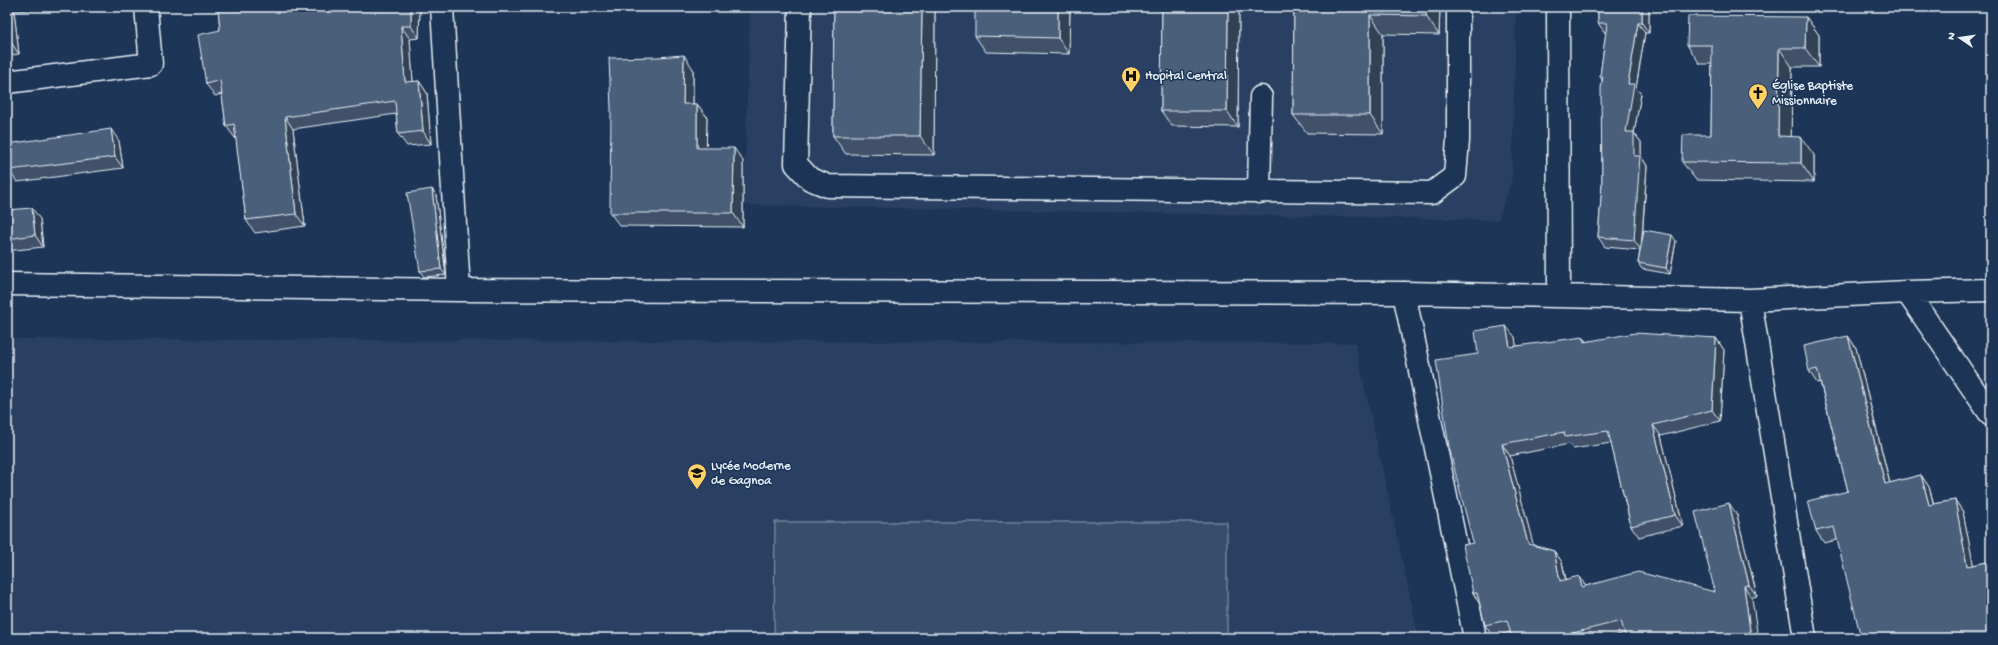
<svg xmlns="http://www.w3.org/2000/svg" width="1998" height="645" font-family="'Gochi Hand',sans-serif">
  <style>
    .built { fill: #2a4162 }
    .pitch { fill: #374d6c; stroke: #909fb2 }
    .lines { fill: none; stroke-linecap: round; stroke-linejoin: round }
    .minor-casing { stroke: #e8f1f8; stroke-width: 25 }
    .minor { stroke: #1d3557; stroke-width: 22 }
    .wall { fill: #3f5169; stroke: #e8f1f8 }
    .shaded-wall { fill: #334255; stroke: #e8f1f8 }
    .building { fill: #495e7a; stroke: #e8f1f8 }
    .labels { text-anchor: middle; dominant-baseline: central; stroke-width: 3; stroke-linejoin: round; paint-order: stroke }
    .poi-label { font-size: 13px; fill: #e8f1f8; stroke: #1d3557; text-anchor: start }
  </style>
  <rect width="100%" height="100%" fill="#1d3557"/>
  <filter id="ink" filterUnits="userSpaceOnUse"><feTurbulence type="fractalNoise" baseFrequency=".025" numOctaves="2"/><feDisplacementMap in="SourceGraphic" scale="8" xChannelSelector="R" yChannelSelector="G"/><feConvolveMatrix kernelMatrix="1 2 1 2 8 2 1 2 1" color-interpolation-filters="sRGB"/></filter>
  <g filter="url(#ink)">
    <path class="built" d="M750 7H1516L1512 178 1498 220 744 205Z
      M7 339 1355 343 1419 638H7Z"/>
    <path class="pitch" d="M775 522H1227V638H774Z"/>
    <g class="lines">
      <defs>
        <path id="minor" d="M442 7 459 290
          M800 7 796 164 810 179 828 186 1432 193 1455 176 1458 140V7
          M1558 7 1559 296
          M7 82 151 64 146 7
          M1259 192 1261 97
          M7 284 459 290 1404 293 1750 300 1907 292 1991 290
          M1907 292 1991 415
          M1404 293 1475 638
          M1750 300 1805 638"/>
      </defs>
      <use href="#minor" class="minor-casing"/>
      <use href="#minor" class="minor"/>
    </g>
    <path class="wall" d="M7 7H85L14 11 19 54 7 56Z
      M218 7H420L419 38 410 39 413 82 419 81 427 93 431 144 407 146 398 134 396 114 293 129 305 226 255 233 246 220 236 138H235L226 126 222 94 215 96 206 84 220 30Z
      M834 7H935L934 155 846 154 833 136Z
      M1070 7 1069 54 986 52 975 36Z
      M1162 7H1239L1238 127 1172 126 1161 111Z
      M1294 7H1440L1439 35 1383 34V134L1307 133 1293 115Z
      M1598 7H1649V33H1645L1636 88 1641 94 1634 133 1641 142V156L1647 166 1642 241H1676L1670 274 1642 269 1638 263 1640 250 1605 247 1598 237 1602 185V80L1600 76 1606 33H1605L1598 23Z
      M1806 17 1819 35V67H1792L1791 136 1814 155V182L1696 180 1682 162 1711 135 1712 64H1700L1687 45Z
      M693 69V104H697L707 117 706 148 743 161V227L620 226 610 213Z
      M119 141 123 168 17 182 9 170Z
      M432 189 436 195 446 275 424 277 420 271Z
      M7 210 40 219 43 247 7 251Z
      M1848 336 1856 348 1890 483 1921 475 1929 487 1934 504 1955 500 1963 512 1973 565 1988 562 1991 566V638L1837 540 1824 543 1816 531 1848 491 1820 382 1817 383 1809 371Z
      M1515 337 1516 346 1587 342 1716 338 1724 350 1720 421 1661 436 1683 526 1639 537 1631 526 1611 443 1573 449 1569 444 1510 456 1533 545 1554 551 1562 562 1566 579 1586 586 1715 592 1737 515 1757 596 1607 638H1512L1510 632 1493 637 1485 625 1479 603 1473 593V543L1478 354Z"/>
    <path class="shaded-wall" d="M7 7H11L14 11 19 54 10 41 7 15Z
      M411 7H420L419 38 411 26Z
      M922 7H935L934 155 920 136Z
      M1058 7H1070L1069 54 1058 38Z
      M1228 7H1239L1238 127 1227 111Z
      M1426 7H1440L1439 35 1426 16Z
      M1642 7H1649V33L1642 23Z
      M1370 15 1383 34V134L1370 115Z
      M1806 17 1819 35V67L1805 48Z
      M1638 23 1645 33 1636 88 1641 94 1634 133 1641 142V156L1647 166 1641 250 1634 240V156L1626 132 1628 84Z
      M401 26 410 39 414 95 405 82Z
      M1779 48 1792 67 1791 155 1778 136Z
      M684 55 693 69V117L683 104Z
      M419 81 427 93 431 144 423 131Z
      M697 104 707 117 706 161 697 148Z
      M285 117 293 129 305 226 296 214Z
      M111 129 119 141 123 168 115 157Z
      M1801 137 1814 155V182L1801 163Z
      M734 148 743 161V227L733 213Z
      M432 189 436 195 446 275 441 269Z
      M32 208 40 219 43 247 35 235Z
      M1672 235 1676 241 1670 274 1666 268Z
      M1506 326 1515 337 1518 358 1510 347Z
      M1848 336 1856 348 1893 496 1885 484Z
      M1583 337 1591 348 1584 342Z
      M1716 338 1724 350 1720 421 1712 410Z
      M1653 425 1661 436 1683 526 1675 515Z
      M1502 444 1510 456 1536 555 1528 544Z
      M1921 475 1929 487 1937 517 1929 505Z
      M1955 500 1963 512 1976 578 1967 566Z
      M1729 503 1737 515 1757 596 1749 585Z
      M1554 551 1562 562 1568 592 1560 581Z
      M1988 562 1991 566V574Z
      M1579 576 1587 588 1582 587Z
      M1744 586 1752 598 1758 638H1751Z"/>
    <path class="building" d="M218 7H411V26H401L405 82 419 81 423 131 398 134 395 101 285 117 296 214 246 220 234 124 226 126 220 80 206 84 198 35 220 30Z
      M834 7H922L920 136H833Z
      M975 7H1058V38L975 36Z
      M1162 7H1228L1227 111H1161Z
      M1294 7H1426V16L1370 15V115H1293Z
      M1598 7H1642V23H1638L1628 84H1634L1626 132H1634V156H1640L1634 240 1598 237 1602 185 1601 88 1603 76H1600L1607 23H1598Z
      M7 15 10 41 7 42Z
      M1688 16 1806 17 1805 48H1779L1778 136 1801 137V163L1682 162 1683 135H1711L1712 45H1687Z
      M684 55 683 104H697V148H734L733 213H610L611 109 609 58 658 57Z
      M111 129 115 157 9 170 7 153V144Z
      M432 189 441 269 420 271 407 193Z
      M32 208 35 235 7 239V210Z
      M1644 230 1672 235 1666 268 1638 263Z
      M1506 326 1510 347 1583 337 1584 342 1635 333 1716 338 1712 410 1653 425 1675 515 1631 526 1608 431 1565 437 1564 432 1502 444 1528 544 1554 551 1560 581 1579 576 1582 587 1638 572 1715 592 1695 512 1729 503 1749 585 1744 586 1751 638H1626L1621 621 1553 638H1512L1507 620 1485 625 1477 593H1473L1463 545 1473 543 1449 447 1436 360 1478 354 1475 331Z
      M1848 336 1885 484 1921 475 1929 505 1955 500 1967 566 1988 562 1991 574V638H1861L1834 527 1816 531 1808 501 1848 491 1817 369 1809 371 1804 346Z"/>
  </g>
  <defs>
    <symbol id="hospital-pin" viewBox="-11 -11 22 30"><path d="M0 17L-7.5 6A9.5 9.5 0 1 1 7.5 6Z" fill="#ffd166" stroke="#1d3557"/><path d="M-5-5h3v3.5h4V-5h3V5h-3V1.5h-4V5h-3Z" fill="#111"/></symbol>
    <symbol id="church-pin" viewBox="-11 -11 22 30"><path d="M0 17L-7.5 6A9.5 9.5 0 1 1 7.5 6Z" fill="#ffd166" stroke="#1d3557"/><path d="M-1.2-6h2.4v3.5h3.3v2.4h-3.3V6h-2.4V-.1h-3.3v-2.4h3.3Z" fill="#111"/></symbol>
    <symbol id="school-pin" viewBox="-11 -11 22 30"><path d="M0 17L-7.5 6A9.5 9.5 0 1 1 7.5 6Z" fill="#ffd166" stroke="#1d3557"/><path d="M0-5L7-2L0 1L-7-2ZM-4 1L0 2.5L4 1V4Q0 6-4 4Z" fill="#111"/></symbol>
  </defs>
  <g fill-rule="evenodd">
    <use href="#hospital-pin" x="1120" y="65" width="22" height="30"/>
    <use href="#church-pin" x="1747" y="82" width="22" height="30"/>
    <use href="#school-pin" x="686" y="462" width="22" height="30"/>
  </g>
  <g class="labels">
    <g class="poi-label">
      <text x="1145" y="76">Hopital Central</text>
      <text x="1772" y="86">Église Baptiste<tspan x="1772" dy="15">Missionnaire</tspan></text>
      <text x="711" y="466">Lycée Moderne<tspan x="711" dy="15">de Gagnoa</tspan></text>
    </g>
  </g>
  <rect width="1998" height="645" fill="none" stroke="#1d3557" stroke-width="24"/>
  <rect x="12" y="12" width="1974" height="621" fill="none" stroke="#e8f1f8" stroke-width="1.5" filter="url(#ink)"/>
  <g transform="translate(1960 38) rotate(283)" stroke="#1d3557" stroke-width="3" paint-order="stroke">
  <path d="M0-3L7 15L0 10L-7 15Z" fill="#e8f1f8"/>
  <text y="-6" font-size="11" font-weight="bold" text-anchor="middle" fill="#e8f1f8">N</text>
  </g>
</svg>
